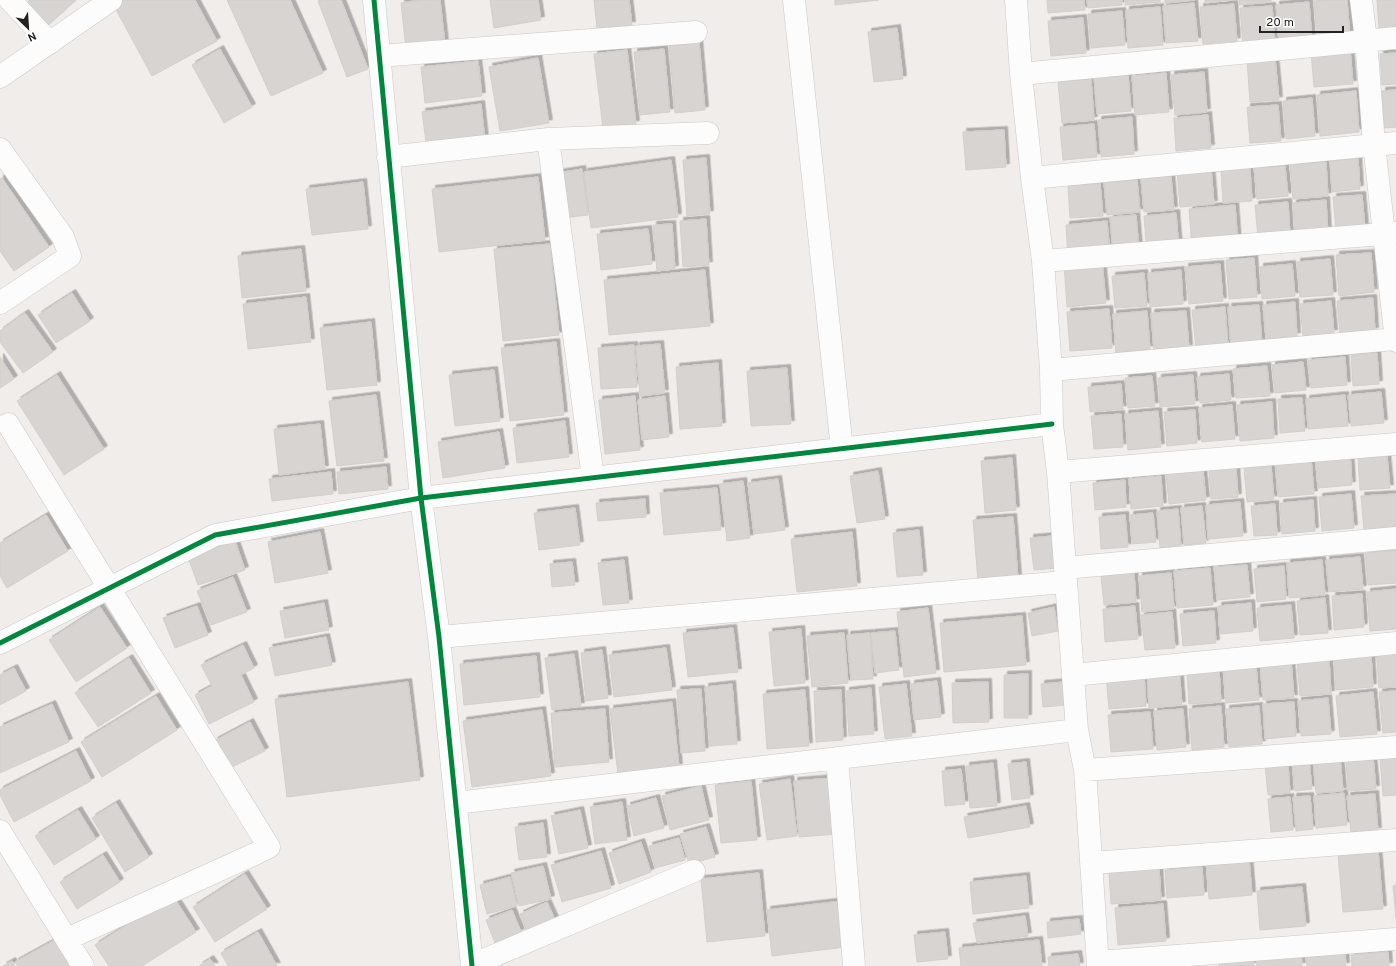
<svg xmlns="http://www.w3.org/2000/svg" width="1396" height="966" font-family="Overpass,sans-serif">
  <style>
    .building { fill: #d7d4d1; stroke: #d3cfcb; filter: url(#shadow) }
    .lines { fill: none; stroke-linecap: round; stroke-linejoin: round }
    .street-casing { stroke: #c9c8c6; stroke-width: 23 }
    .street { stroke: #fdfcfc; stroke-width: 22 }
    .cycleway-casing { stroke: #fff; stroke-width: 8 }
    .cycleway { stroke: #00873e; stroke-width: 5 }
  </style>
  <defs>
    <filter id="shadow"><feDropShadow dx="3.5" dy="-3.5" stdDeviation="0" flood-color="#0004"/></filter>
  </defs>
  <rect width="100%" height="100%" fill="#f0edea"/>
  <path class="building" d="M30 0H76L45 28 25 5Z
    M121 0H195L217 41 152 76 113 4Z
    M227 0H290L323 73 271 96Z
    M321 0H341L368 69 347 77 318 1Z
    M421 0H440L445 44 406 49 401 3Z
    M490 0H538L541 20 494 28Z
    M594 0H629L632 25 597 29Z
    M835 0H879L835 5Z
    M1047 0H1084L1085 10 1048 13Z
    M1087 0H1122V5L1088 8Z
    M1125 0H1160V2L1125 5Z
    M1165 0H1195L1165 3Z
    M1205 0H1233L1205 3Z
    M1239 0H1271V2L1239 5Z
    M1326 0H1347L1350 37 1317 40 1314 1Z
    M1377 0H1396V28L1379 29Z
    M1309 2 1312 40 1279 43 1276 5Z
    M1194 3 1198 41 1166 43 1163 6Z
    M1234 4 1237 41 1203 44 1200 7Z
    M1272 6 1275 42 1243 45 1240 8Z
    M1160 7 1163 45 1128 48 1126 10Z
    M1122 11 1125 45 1091 48 1088 14Z
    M1083 18 1086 53 1051 56 1048 21Z
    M897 28 903 79 874 82 868 32Z
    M699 42 705 110 675 113 669 44Z
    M220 49 252 107 224 123 192 65Z
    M664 49 670 112 640 115 634 52Z
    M1350 49 1353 84 1314 87 1311 52Z
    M627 50 636 124 603 128 594 54Z
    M1396 53V84L1382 85 1380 54Z
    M538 58 549 123 500 131 489 67Z
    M1275 58 1279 100 1250 102 1247 61Z
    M478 61 482 96 425 103 421 67Z
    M1204 72 1207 112 1175 115 1171 75Z
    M1166 73 1169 112 1135 115 1132 76Z
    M1128 74 1131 111 1097 114 1094 77Z
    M1091 79 1094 120 1062 123 1058 82Z
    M1396 90V127L1384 128 1382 91Z
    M1356 91 1359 132 1320 136 1317 95Z
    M1312 98 1315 136 1286 139 1283 101Z
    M481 104 485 141 427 149 422 112Z
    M1278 105 1281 141 1250 143 1247 107Z
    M1208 115 1211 148 1176 151 1174 118Z
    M1132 117 1134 154 1101 157 1098 120Z
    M1094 124 1097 157 1063 160 1060 127Z
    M1004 130 1006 167 966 170 963 132Z
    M706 158 710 214 687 216 683 160Z
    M1358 158 1360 189 1332 192 1330 161Z
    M671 160 678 217 591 228 584 172Z
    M1326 162 1328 196 1293 199 1290 165Z
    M1285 166 1288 196 1257 199 1254 168Z
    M1211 168 1214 204 1180 207 1177 171Z
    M1250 168 1252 201 1223 203 1221 171Z
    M582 169 588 215 563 218 557 173Z
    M1171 176 1174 210 1144 212 1141 178Z
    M538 177 545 240 439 252 432 189Z
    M2 178 49 247 14 271 0 251V179Z
    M1137 180 1140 212 1107 215 1104 183Z
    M363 182 368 229 312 235 306 189Z
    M1100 183 1103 216 1070 218 1068 186Z
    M1362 195 1365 228 1336 231 1333 197Z
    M1326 200 1328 233 1295 235 1293 203Z
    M1288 202 1290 234 1258 237 1255 205Z
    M1235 205 1238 245 1192 249 1189 209Z
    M1176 213 1179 250 1147 253 1144 216Z
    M1136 215 1139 250 1113 252 1110 217Z
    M706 219 709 265 683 267 680 221Z
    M1107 221 1110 254 1068 257 1066 225Z
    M672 224 675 269 657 271 653 225Z
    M648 229 652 264 601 270 597 234Z
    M550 244 559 335 503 341 494 249Z
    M301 249 306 291 242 298 238 256Z
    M1371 253 1374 292 1339 296 1336 255Z
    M1254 258 1257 297 1229 299 1226 260Z
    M1330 259 1333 295 1300 297 1297 262Z
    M1102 261 1106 303 1067 307 1064 264Z
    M1220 264 1223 301 1189 304 1185 267Z
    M1292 264 1295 296 1262 299 1260 267Z
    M705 270 710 326 609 335 604 280Z
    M1181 270 1183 304 1150 307 1148 273Z
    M1144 273 1147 306 1115 308 1112 276Z
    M72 293 90 321 56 343 38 315Z
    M306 297 311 342 248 349 243 304Z
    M1373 298 1375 331 1340 334 1337 301Z
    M1331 301 1334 333 1303 336 1300 304Z
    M1295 302 1297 336 1266 339 1263 305Z
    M1259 305 1262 344 1231 347 1228 307Z
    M1225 307 1228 346 1196 348 1192 310Z
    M1109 309 1112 348 1070 351 1067 312Z
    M1147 311 1150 349 1116 353 1113 314Z
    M1186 311 1189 348 1154 351 1151 313Z
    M25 313 53 352 23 373 0 342V331Z
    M371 322 377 385 327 390 320 328Z
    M556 342 564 415 510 421 501 348Z
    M660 344 665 393 640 396 636 346Z
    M634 345 637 387 601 389 598 348Z
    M1377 353 1379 384 1353 386 1351 355Z
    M0 357 14 379 0 388Z
    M1345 357 1347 385 1311 388 1308 360Z
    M1303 362 1306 390 1275 393 1272 365Z
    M718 363 722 426 680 429 676 367Z
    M1267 366 1270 396 1236 398 1233 369Z
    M787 368 791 424 751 426 747 371Z
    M494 370 500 421 455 426 449 375Z
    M1229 374 1231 400 1200 403 1197 377Z
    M57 375 104 449 64 475 17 401Z
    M1193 375 1195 404 1160 407 1158 378Z
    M1152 376 1155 406 1128 408 1125 378Z
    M1121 384 1123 409 1090 412 1088 387Z
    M1381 392 1384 423 1351 426 1348 395Z
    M376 395 384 461 337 466 329 401Z
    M1345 395 1348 426 1308 429 1306 399Z
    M635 396 640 450 605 454 599 400Z
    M665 396 669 437 642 440 638 400Z
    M1302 398 1305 431 1280 433 1278 399Z
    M1272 402 1274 438 1240 441 1237 405Z
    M1232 405 1235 439 1202 442 1199 408Z
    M1195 410 1197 443 1167 446 1164 412Z
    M1158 411 1161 447 1128 450 1125 414Z
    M1121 414 1123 447 1094 449 1091 416Z
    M565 421 569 457 517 463 513 428Z
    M320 424 325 469 279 475 274 429Z
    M499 432 505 468 443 478 438 442Z
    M1350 452 1352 485 1318 488 1315 455Z
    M1387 456 1390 488 1360 490 1358 458Z
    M1012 458 1016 510 985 513 981 461Z
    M1311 458 1314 494 1278 497 1275 461Z
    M1271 466 1274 499 1247 502 1244 468Z
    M386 467 388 489 339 494 337 472Z
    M1236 468 1238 497 1211 499 1209 471Z
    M878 471 885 519 857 523 850 476Z
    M1203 471 1206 500 1169 504 1166 474Z
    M331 472 333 494 272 501 269 479Z
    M1161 476 1163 506 1131 509 1129 479Z
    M778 479 785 530 754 534 748 483Z
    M1125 480 1126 507 1095 510 1093 483Z
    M743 481 750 538 727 541 720 484Z
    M717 488 721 530 664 535 660 493Z
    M1351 494 1354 528 1322 531 1319 497Z
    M1396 494V528L1364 530 1361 496Z
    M645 499 646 517 598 521 596 503Z
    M1313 500 1315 531 1282 534 1280 503Z
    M1240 502 1243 536 1208 539 1206 505Z
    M1275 504 1277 535 1254 536 1251 506Z
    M1202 506 1206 543 1184 545 1181 508Z
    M575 508 580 545 539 550 534 513Z
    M1178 509 1181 547 1160 549 1157 511Z
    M1153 513 1156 542 1132 544 1130 515Z
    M46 515 68 551 7 588 0 576V543Z
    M1125 515 1128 547 1101 549 1099 517Z
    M1013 517 1018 578 978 581 973 520Z
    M919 530 923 575 897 577 893 533Z
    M320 532 328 573 275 583 268 542Z
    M852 532 857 586 797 592 791 539Z
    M1053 536 1057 568 1034 570 1030 538Z
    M235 541 245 570 198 585 188 557Z
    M1396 550V583L1368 585 1365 553Z
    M1360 557 1363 589 1329 592 1326 560Z
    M624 560 629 603 603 605 598 563Z
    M1322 560 1325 595 1289 598 1287 563Z
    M572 562 575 585 552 587 550 564Z
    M1247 565 1250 597 1217 600 1214 567Z
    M1284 566 1286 599 1257 602 1254 569Z
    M1210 568 1213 605 1177 608 1174 571Z
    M1134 573 1136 602 1104 605 1101 576Z
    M1171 573 1174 609 1142 612 1139 576Z
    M233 577 247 612 211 625 197 591Z
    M1396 589V629L1370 631 1367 592Z
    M1362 594 1364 627 1334 630 1332 596Z
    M1325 598 1328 633 1300 635 1297 601Z
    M324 603 329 630 285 638 280 611Z
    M1251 603 1253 631 1220 634 1218 606Z
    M1291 605 1294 638 1260 641 1257 608Z
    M197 606 208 635 175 648 163 618Z
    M1135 606 1138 639 1105 642 1103 609Z
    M100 607 127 648 76 682 49 640Z
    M1054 607 1058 631 1032 636 1028 613Z
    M928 608 936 673 904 677 897 612Z
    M1214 611 1216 643 1183 646 1180 614Z
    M1172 612 1175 648 1145 650 1141 615Z
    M1022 616 1026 665 944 672 940 623Z
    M733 628 738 672 688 677 683 633Z
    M801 629 805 683 774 686 769 632Z
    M895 631 899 670 875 673 871 633Z
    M844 633 848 683 812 687 807 636Z
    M870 633 873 679 851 680 847 635Z
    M326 637 332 665 275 676 269 648Z
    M243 645 254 668 241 675 254 702 209 724 195 695 212 686 201 665Z
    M1396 647V687L1379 688 1376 649Z
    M666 648 672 690 614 697 609 655Z
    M602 650 608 698 586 701 581 653Z
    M574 654 581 706 552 710 545 658Z
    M1371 654 1373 687 1336 690 1334 658Z
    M536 656 540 697 464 705 460 664Z
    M129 658 151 693 98 727 75 693Z
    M1329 658 1331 694 1300 696 1297 661Z
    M1291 660 1294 698 1263 700 1260 662Z
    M1256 665 1259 700 1226 703 1223 668Z
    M14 668 26 691 0 705V675Z
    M1179 668 1182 705 1149 708 1147 671Z
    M1219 669 1221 702 1189 704 1187 672Z
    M1144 673 1146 706 1109 709 1106 676Z
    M1028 674V718H1004V675Z
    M937 681 941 717 914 720 911 684Z
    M408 682 420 780 287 797 275 699Z
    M988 682 989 722 953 723 952 683Z
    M1064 682 1067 705 1043 707 1041 684Z
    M732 684 737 744 710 746 705 687Z
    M906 684 912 736 885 739 879 687Z
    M871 688 874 734 849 736 846 691Z
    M701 689 705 751 681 753 677 690Z
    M805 690 809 746 767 749 763 694Z
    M841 690 843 740 816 742 814 691Z
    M1396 691V732L1383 733 1379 692Z
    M1373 692 1377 734 1340 737 1336 696Z
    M156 696 177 730 102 777 81 742Z
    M1328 698 1331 734 1301 736 1298 701Z
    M672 702 679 767 618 774 610 709Z
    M1294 702 1296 736 1265 739 1263 704Z
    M52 704 69 742 0 773V727Z
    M1221 706 1224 747 1192 750 1189 709Z
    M1259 706 1262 744 1229 747 1226 709Z
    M605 709 609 762 555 767 551 713Z
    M1183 709 1186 747 1157 750 1154 711Z
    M542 710 551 776 472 787 463 721Z
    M1150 712 1153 749 1111 752 1108 715Z
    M250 722 265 751 228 769 214 741Z
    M76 751 91 781 14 822 0 795V790Z
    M1340 757 1343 791 1316 793 1313 760Z
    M1373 757 1376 789 1348 791 1346 759Z
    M1396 757V795L1383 796 1380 758Z
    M1309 760 1312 789 1295 791 1292 762Z
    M1026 762 1030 798 1012 800 1008 764Z
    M993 763 997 806 970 808 966 766Z
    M1288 763 1290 793 1268 795 1265 765Z
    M961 769 965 804 945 806 942 771Z
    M832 778 837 834 799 837 794 781Z
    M790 779 797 836 767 840 759 784Z
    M751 781 757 840 721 843 715 785Z
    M701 786 709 820 670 830 662 796Z
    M1344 793 1347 825 1316 828 1314 796Z
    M1375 794 1378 831 1351 833 1347 796Z
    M1310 796 1313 829 1296 831 1293 797Z
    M1290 797 1293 830 1271 832 1268 799Z
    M656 798 664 828 634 836 627 806Z
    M622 802 627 840 595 844 590 807Z
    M116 803 149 857 125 872 92 818Z
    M1026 806 1030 827 968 838 964 817Z
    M78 810 96 839 54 865 35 836Z
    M580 810 588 848 559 854 551 816Z
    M543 823 547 857 519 860 515 827Z
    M706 827 715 857 689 864 680 834Z
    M679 838 685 860 655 868 649 846Z
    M641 842 651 872 619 884 609 853Z
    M1378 850 1383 909 1343 912 1338 854Z
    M601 851 611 888 562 902 551 865Z
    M103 855 120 882 77 909 60 882Z
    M1249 858 1252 895 1209 899 1206 861Z
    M543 866 551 899 519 906 511 873Z
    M1159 867 1161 900 1111 904 1109 871Z
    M1202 867 1204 895 1167 898 1165 870Z
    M759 873 765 936 707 942 701 879Z
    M245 874 267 909 215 942 193 907Z
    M1026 876 1029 908 973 914 970 882Z
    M510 877 517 906 487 914 480 885Z
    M1396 885V918L1393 886Z
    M1302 887 1306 926 1260 930 1257 891Z
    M173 896 196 932 142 966H109L95 945Z
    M841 901 846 947 772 956 767 910Z
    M547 902 556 922 528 934 520 914Z
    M1163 904 1166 941 1118 945 1115 908Z
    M512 910 521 932 495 943 486 920Z
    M1025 916 1028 936 977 943 973 923Z
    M1079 919 1081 934 1048 938 1047 922Z
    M258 932 277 966H228L221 953Z
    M945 932 948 959 917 962 914 935Z
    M55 940 69 966H18L15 962Z
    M1039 940 1042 966H961L959 948Z
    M1301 952 1302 966H1257L1256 956Z
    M1345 952 1346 966H1307L1306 956Z
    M1388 952 1389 966H1352L1351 955Z
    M1078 954 1080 966H1049L1048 957Z
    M1253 957 1254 966H1219L1218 960Z
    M210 959 215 966H199Z
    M12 961 15 966H3Z"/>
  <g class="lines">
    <defs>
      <path id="street" d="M10 0 50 43
        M374 0 421 498 439 637 472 966
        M794 0 842 449
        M1016 0 1021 74 1032 178 1043 261 1051 370 1052 424 1058 472 1077 730 1085 770 1098 966
        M1361 0 1366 40 1374 144 1396 341
        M379 56 696 32
        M1021 74 1396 38
        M0 77 111 0
        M548 139 593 478
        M0 149 63 237 70 256 0 303
        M388 157 548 139 708 133
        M1032 178 1396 143
        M1043 261 1396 233
        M1051 370 1396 339
        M8 424 269 847 257 853 67 939
        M1058 472 1396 444
        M1065 568 1396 538
        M439 637 1065 582
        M0 643 215 535 421 498 1052 424
        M1073 675 1396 643
        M837 758 854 966
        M1085 770 1396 747
        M456 803 1077 730
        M0 831 83 966
        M1092 863 1396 840
        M1098 962 1396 939
        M472 965 694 871"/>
    </defs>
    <use href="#street" class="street-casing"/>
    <use href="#street" class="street"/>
    <defs>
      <path id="cycleway" d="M374 0 421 498 439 637 472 966
        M0 643 215 535 421 498 1052 424"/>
    </defs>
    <use href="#cycleway" class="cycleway-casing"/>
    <use href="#cycleway" class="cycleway"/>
  </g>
  <g transform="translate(28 28) rotate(155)" stroke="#ffffff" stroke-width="3" paint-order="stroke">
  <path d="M0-3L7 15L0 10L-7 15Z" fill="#222222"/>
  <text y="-6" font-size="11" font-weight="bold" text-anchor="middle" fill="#222222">N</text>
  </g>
  <path d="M1260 26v6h83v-6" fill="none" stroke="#222222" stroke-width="2"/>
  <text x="1266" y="26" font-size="12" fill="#222222" stroke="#ffffff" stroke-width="3" paint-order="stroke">20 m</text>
</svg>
